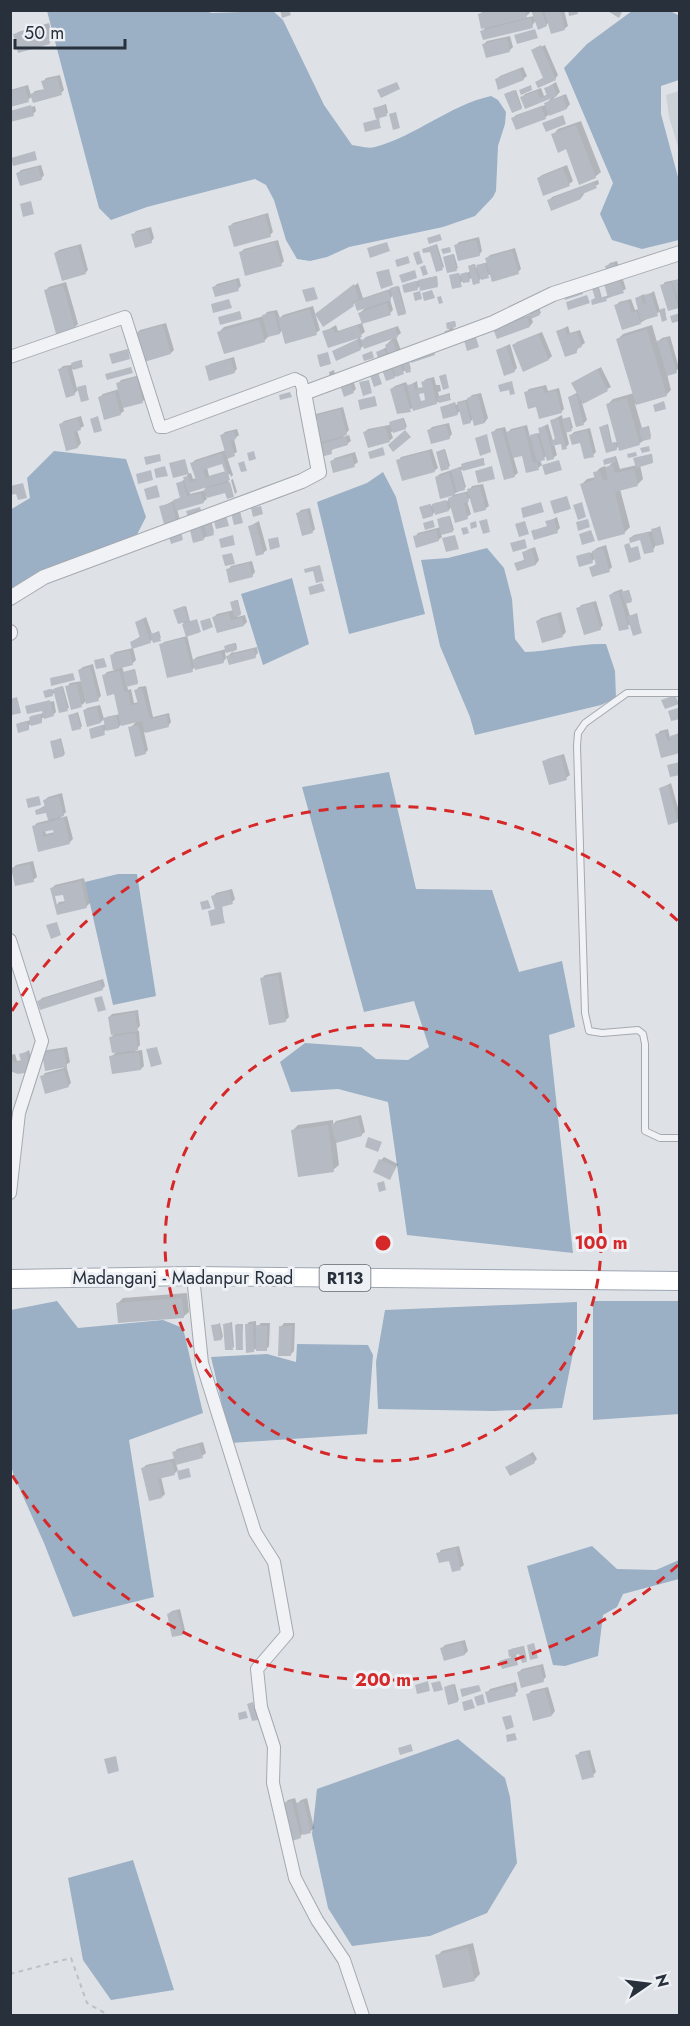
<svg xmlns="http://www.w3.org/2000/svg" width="690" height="2026" font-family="Jost,sans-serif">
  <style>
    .built { fill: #ccd1d8 }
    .water { fill: #9bafc5 }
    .shadow { fill: #0003; fill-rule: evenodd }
    .building { fill: #b6bbc3; fill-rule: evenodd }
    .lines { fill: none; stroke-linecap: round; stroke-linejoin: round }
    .service-casing { stroke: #a4a9b0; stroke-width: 8 }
    .minor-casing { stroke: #a4a9b0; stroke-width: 14 }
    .tertiary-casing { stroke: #a4a9b0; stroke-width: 16 }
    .primary-casing { stroke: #9ea6b2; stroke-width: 20 }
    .path { stroke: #bcc0c5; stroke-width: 2; stroke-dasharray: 4.5 4.5; stroke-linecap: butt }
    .service { stroke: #f0f2f5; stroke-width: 6 }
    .minor { stroke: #f0f2f5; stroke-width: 12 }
    .tertiary { stroke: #f0f2f5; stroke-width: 14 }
    .primary { stroke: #fff; stroke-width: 18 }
    .ring { fill: none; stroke: #d62828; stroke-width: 3; stroke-dasharray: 10 8 }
    .labels { text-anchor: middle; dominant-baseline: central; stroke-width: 6; stroke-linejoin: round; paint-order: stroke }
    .shield { fill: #edf0f4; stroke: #636a73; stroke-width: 1.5 }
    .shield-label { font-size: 16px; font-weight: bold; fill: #28303c }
    .street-label { font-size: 18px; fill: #28303c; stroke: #edf0f4 }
    .centre { fill: #d62828; stroke: #edf0f4; stroke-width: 3 }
    .ring-label { font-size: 18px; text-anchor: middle; font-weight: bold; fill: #d62828; stroke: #edf0f4; stroke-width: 6; stroke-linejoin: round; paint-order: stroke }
  </style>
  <rect width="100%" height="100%" fill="#dee2e7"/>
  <path class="built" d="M679 91H680L679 150 669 117 666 95Z"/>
  <path class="water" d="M205 11 212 13 273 11 283 20 324 105 352 145C359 146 368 149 375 147 416 136 450 105 491 96L498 100 506 112 505 124 498 146 496 191 493 197 475 216 443 227 349 247 327 257 310 261 297 259 286 240 274 200 266 185 255 179 147 207 111 220 99 208 47 11Z
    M632 11H670L680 16 679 80 661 86V114L679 181V240L642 249 612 240 600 214 613 183 564 68 587 44Z
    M54 451 126 459 146 517 130 548 11 597 10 510 30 498 27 478Z
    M383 472 396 497 425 614 349 634 317 502 367 483Z
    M487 548 504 568 512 599 515 639 525 652C552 651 579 643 606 644L615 671 616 698 601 705 475 735 470 717 440 646 421 560 448 558Z
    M292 578 309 644 263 665 241 594Z
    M389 772 416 889 492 890 519 972 562 961 575 1027 549 1035 573 1253 407 1235 388 1102 338 1089 291 1092 280 1062 305 1043 361 1047 376 1059 408 1060 429 1047 414 1001 364 1012 302 787Z
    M118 874H137L156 996 113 1005 85 882Z
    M57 1301 78 1328 163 1320 183 1328 203 1413 129 1440 154 1597 73 1617 44 1543 14 1476 10 1462 11 1310Z
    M593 1301H679V1414L593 1420Z
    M577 1302V1333L562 1408 494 1411 378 1409 376 1362 385 1310Z
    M297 1344 368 1345 373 1355 367 1434 231 1443 211 1357 267 1354 296 1362Z
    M592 1546 617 1569 656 1570 679 1560V1579L623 1594 617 1607 603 1615 598 1656 565 1666 553 1665 527 1566Z
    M458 1739 505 1778 510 1797 517 1863 487 1913 430 1936 352 1946 328 1908 312 1834 317 1789Z
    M133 1860 174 1990 111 2000 83 1960 68 1878Z"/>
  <path class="shadow" d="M484 10H529L530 13 524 18 534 16 532 10H564L568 26 564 29 549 22 546 25 536 20 532 26 482 31 487 26 479 15Z
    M49 23 53 39 50 42 20 51 15 35 18 32Z
    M510 36 513 47 509 51 484 44 487 41Z
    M545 45 558 75 555 79 537 82 544 77 535 50Z
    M523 67 527 76 523 79 496 80 500 76Z
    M60 75 64 90 61 93 32 96 28 100 10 105V90L28 85 31 95 35 91 45 89 43 82 46 78Z
    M556 82 560 92 553 99 566 94 570 104 567 108 549 114 545 118H513L516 115 545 105 553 96 526 107 522 97 525 94 541 88 544 96 548 94 546 88Z
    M516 90 522 107 521 108 506 94Z
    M386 104 388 113 379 116 380 127 375 108Z
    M35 106 36 111 33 114 10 112Z
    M581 121 601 172 595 177 553 135 558 129Z
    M41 165 44 175 41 179 18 173 21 170Z
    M567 165 573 181 569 184 538 178 542 175Z
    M598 180 599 184 583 192 584 194 581 198 549 201 552 197Z
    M268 213 273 232 270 235 230 226 233 223Z
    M151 227 154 238 151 242 133 235 136 231Z
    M479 237 482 251 479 255 456 245 459 242Z
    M278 240 284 261 281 264 240 253 244 249Z
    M81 244 88 270 85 273 55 253 59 250Z
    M437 244 444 267 437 270 431 250 423 249Z
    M515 248 521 269 518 272 491 274 480 279 479 282 472 277 469 280 461 282V285L450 276 459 273 460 276 471 271V265L475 264 476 268 479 265 488 262 487 258 490 255Z
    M454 254 458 268 448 272 444 257Z
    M617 261 626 289 606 299 597 298 596 277 602 298 609 295 611 279 598 273 608 269 607 266 610 263Z
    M437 276 438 285H420L418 288 405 284Z
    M239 278 241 286 238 289 214 287 217 284Z
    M680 279V305L678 306 662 286 665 282Z
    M66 282 78 324 75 327 57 332 46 290 49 287Z
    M358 283 363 298 399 286 406 312 405 313 393 295 390 299 393 310 390 313H360L367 306 355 302 353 305 320 311Z
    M654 291 660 311 665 308 666 319 661 311 640 323 616 306 619 302 631 299 635 310 639 309 636 298 644 294 645 297Z
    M535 296 541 313 531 317 533 322 530 326H498L532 314Z
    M313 306 320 330 316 333 283 329 280 333 270 335 264 341 219 332 224 327 264 316 267 312 277 310 280 318 283 315Z
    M455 321 456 325 453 327 454 331 444 334 445 331 449 330 447 323Z
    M166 323 174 350 171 353 137 333 140 330Z
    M362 323 365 332 359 336 362 341 366 337 398 326 401 333 396 337 402 353 406 352 411 369 406 370 394 377 377 352 387 347 386 345 394 337 364 345 360 349 333 351 358 339 357 337 324 332 336 325 338 331Z
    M652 325 657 342 662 338 670 336 679 368 676 371 667 374 671 390 666 395 635 404 642 428 649 426 651 436 640 443 620 449 619 445 616 449 607 451 602 426 608 424 612 443 618 442 607 405 613 399 634 393 618 339 623 334Z
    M568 326 570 333 580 330 585 343 579 347 576 352 558 331Z
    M542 332 552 356 549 359 513 345 517 342Z
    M510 344 517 368 514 371 497 350Z
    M234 357 237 369 234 372 207 367 210 364Z
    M82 360V366L72 369 77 389 86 385 88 399 79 389 74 394 59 370 63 366 71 365 74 362Z
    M375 362 381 383 369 367 353 380 356 389 353 392 339 377Z
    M601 367 611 387 582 403 587 420 584 423 577 425 569 397 578 392 573 383Z
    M334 370 335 375 330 378 329 372Z
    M140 375 146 398 143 401 123 407 124 411 120 414 99 398 103 394 119 389 118 384 121 380Z
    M434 377 436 385H440L441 391 438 392 439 396 450 393V399L398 412 391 389 395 386 406 382 408 386 417 381 418 388 424 387 423 382 426 379ZM425 391 427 401 420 403 417 393Z
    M546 385 548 391 559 388 564 409 561 412 537 406 526 393 529 389Z
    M481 393 488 418 485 422 475 424 474 418 470 422 460 411 457 414 442 407 455 402 456 405 460 402 468 399 472 395Z
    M343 407 349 430 343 437 349 435 351 441 347 444 334 447 331 452 314 457 315 426 320 424 318 419 312 415Z
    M562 415 563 420 570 417 573 428 566 431 569 444 566 447 562 442 554 444 557 455 553 458 547 456 540 460 542 465 538 468 523 454 513 456 518 473 514 476 493 433 496 429 505 427 507 433 511 429 527 425 530 437 541 432 540 428 548 424 553 441 556 437 552 420Z
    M81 416 84 426 77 430 81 443 78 447 61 424 64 421Z
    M404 418 407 427 391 432 393 438 389 441 365 432 368 429 389 425 392 421Z
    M449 423 452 434 449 438 429 430 432 427Z
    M590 428 596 452 593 455 581 441 571 435 574 432Z
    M237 429 239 435 234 439 237 452 227 457 233 475 231 477 230 474 227 475 232 496 226 491 206 496 207 499 203 502 177 509 180 520 177 523 161 507 181 497 178 484 185 479 188 474 191 473 193 479 197 478 192 463 195 460 226 450 222 435 225 432ZM223 462 226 471 209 476 207 467ZM205 486 206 490 190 494V491Z
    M432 449 438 468 434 471 398 461 401 457Z
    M445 449 450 466 448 467 437 452Z
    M355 452 358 462 354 465 332 461 335 458Z
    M652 454 653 462 640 465 643 479 638 484 620 489 630 527 624 533 582 484 587 479 596 477 595 473 600 468 605 466 606 469 614 461 604 460 605 459 616 456 620 469 637 465 636 458Z
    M484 458V464L461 470 466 487 454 494 436 477 440 474 463 466 464 463Z
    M233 479 237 492 235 494 231 480Z
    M483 484 489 506 485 509 471 497 467 501 471 514 467 517 452 506 449 510 435 512 432 515 421 507 431 504V506L435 503 447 501 453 495 469 491 472 486Z
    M310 508 315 529 312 532 298 513 301 510Z
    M210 516 214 532 204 538 194 541 190 523Z
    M450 516 454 530 441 534 442 537 438 540 415 537 418 533 441 527 440 518Z
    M557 517 560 528 557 531 535 538 532 531 534 529V531L554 525 553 523 548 524 547 522Z
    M259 521 267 550 263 553 250 526Z
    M660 526 664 542 656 545 653 550 641 539 630 538 634 535 652 531Z
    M606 545 612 567 609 570 591 568 597 563 596 558 592 561 579 555 591 553 597 548Z
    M535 547 539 560 536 564H516L525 559 523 553 527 550Z
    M252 561 255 572 252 576 228 570 231 566Z
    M622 589 623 592 629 590 632 600 626 603 630 616 637 613 641 632 631 624 620 630 610 595 614 592Z
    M238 600 241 613 237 617 245 615 247 622 244 625 214 617 217 614 234 610 233 601Z
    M596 601 603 625 600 629 578 609 581 605Z
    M186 606 190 621 196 620 187 635 193 660 197 657 226 649 227 645 236 643 237 648 232 653 257 647 258 653 255 656H228L223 662 195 667 192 670 161 645 164 642 187 636 183 621 176 609ZM235 649 226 658 225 652Z
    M561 612 566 632 563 635 543 641 537 621 541 618Z
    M146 617 152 634 159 631 161 638H154L150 642H131L141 636 136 622Z
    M133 648 136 660 132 664 122 666 124 673 135 669 138 682 127 685 128 690 131 689 134 703 139 702 136 690 139 687 146 686 153 717 169 713 171 722 168 726 144 732 148 750 145 753 130 728 137 721 122 723 119 727 105 730 104 734 90 729 106 724V717L120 714 115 692 104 675 107 672 115 670 111 656 115 652Z
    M93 664 101 696 98 699 87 700 82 705 67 687 70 683 82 681 79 670 83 667Z
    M63 686 69 708 60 711 56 691 52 695 46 690 52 689 53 691 56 688Z
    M54 701 56 712 53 715 42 718V721L29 725V729L20 731 19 723 31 720V716L44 713 43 709 28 713 27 707 28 705V707Z
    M100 705 104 719 101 722 84 711 87 708Z
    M78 712 82 726 80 728 70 715Z
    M668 729 670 738 680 732V752L657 735 660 731Z
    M61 738 65 754 63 755 51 742Z
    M564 754 570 775 566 778 544 762 547 759Z
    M671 783 680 815 677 821 661 788Z
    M62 793 66 812 60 818 67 816 73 839 69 843 39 850 34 826 37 823 49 820 47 811 37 810 46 805 45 800 48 797ZM54 828 55 832 46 834 45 830Z
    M33 861 37 877 33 880 13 868 16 865Z
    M84 878 90 903 87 906H56L59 902 66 901 64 893 52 888 55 885Z
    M232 889 235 899 232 902 222 905 224 922 217 909 213 897 216 893Z
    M281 972 289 1017 285 1021 262 978 265 975Z
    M103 979 105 986 102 989 39 1001 42 998Z
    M138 1010 140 1026 135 1031H139L140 1045 135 1051 142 1050 144 1066 141 1069 111 1057 117 1051 111 1037 115 1033 109 1017 112 1014Z
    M67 1047 70 1062 66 1065 71 1083 68 1086 42 1077 45 1073 64 1068 63 1066 43 1054 47 1050Z
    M29 1050 34 1067 12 1070 10 1055 15 1054 17 1061 22 1060 21 1055Z
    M361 1115 365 1132 361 1135 336 1141 339 1165 333 1170 293 1130 298 1125 333 1120V1125L336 1121Z
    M384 1157 398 1164 390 1178 381 1160Z
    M187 1293 189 1312 183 1317 118 1303 123 1298Z
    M256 1321V1328L261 1323H270L269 1346 266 1350 258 1347 253 1351 246 1325 249 1322Z
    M232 1322 234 1347 233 1348 225 1324Z
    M220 1323 223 1337 221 1339 213 1326Z
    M284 1323H295L294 1351 291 1354 281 1327Z
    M237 1324H243L242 1348 236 1325Z
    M203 1442 206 1453 202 1456 176 1464 178 1470 175 1473 161 1477 165 1494 162 1497 143 1468 146 1465 176 1458 174 1453 177 1449Z
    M533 1452 537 1459 534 1462 507 1467Z
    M459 1546 464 1565 460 1568 450 1559 438 1554 441 1550Z
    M180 1609 185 1630 182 1633 168 1614 172 1611Z
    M465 1640 468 1651 465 1654 442 1648 445 1645Z
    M524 1646 527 1660 520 1652 516 1653 517 1663 501 1661 511 1658V1649Z
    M543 1664 546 1677 543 1680 518 1673 522 1669Z
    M516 1682 518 1691 515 1694 487 1693 490 1689Z
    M455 1684 459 1700 457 1701 447 1686Z
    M548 1687 555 1711 552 1715 528 1695 531 1691Z
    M590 1750 596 1772 593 1775 577 1756 580 1752Z
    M295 1798 297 1804 301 1800 307 1798 314 1828 311 1831 303 1833 300 1837 285 1803 288 1800Z
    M473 1943 480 1974 475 1979 444 1987 437 1956 442 1951Z"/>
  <path class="building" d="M280 10H289L291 15 282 18Z
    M493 10H525L527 18 481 29 478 14Z
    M531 10H541L547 26 538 30Z
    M544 10H560L565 30 551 34Z
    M568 10H577L578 14 569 16Z
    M606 10H623L619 18Z
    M531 18 533 28 483 40 480 31Z
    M45 26 50 44 18 53 13 34Z
    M535 29 538 38 517 44 514 35Z
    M507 38 510 52 486 58 482 44Z
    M541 45 556 80 538 88 535 82 543 78 531 50Z
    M520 69 524 80 498 90 495 79Z
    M57 77 62 95 33 103 30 94 44 90 41 81Z
    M397 82 400 89 381 98 377 90Z
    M531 85 532 90 521 95 519 90Z
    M553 85 557 96 525 109 520 97 537 91 540 98 547 96 544 88Z
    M25 87 29 102 10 107V91Z
    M514 90 522 109 512 113 504 94Z
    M563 96 567 109 549 116 544 103Z
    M31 105 34 116 10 122V111Z
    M385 105 387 116 376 119 373 108Z
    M541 106 546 119 516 130 511 118Z
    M396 112 400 128 393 130 389 114Z
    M563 115 566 124 546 132 542 123Z
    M378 119 381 128 365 132 363 123Z
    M576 125 596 178 579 185 566 149 558 153 551 134Z
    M35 151 37 160 13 166 11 158Z
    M38 167 42 180 20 186 16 173Z
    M563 168 570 186 543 196 537 178Z
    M594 182 597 188 580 195 581 199 551 211 547 200Z
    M31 201 34 214 23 217 20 204Z
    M265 215 271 237 234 247 228 226Z
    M148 230 152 243 135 248 131 234Z
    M440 234 442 240 429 244 427 238Z
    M476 240 480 256 458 261 454 245Z
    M275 242 282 266 245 276 239 252Z
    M387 242 390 251 370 258 367 248Z
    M436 245 443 270 436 272 430 252 423 253 422 249Z
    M78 246 86 274 62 281 54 253Z
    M450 247 451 252 443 254 441 249Z
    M512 250 519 274 492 282 485 258Z
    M419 251 423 263 417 265 413 253Z
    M453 254 457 271 447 273 443 257Z
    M408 256 410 263 397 267 395 260Z
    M485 263 489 278 481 280 476 265Z
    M614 263 624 293 608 298 604 284 610 281 605 266Z
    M474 264 480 283 473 285 468 266Z
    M425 265 428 274 423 276 420 267Z
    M389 269 393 285 381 289 376 272Z
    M415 270 417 278 402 283 399 275Z
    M467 272 470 282 463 283 460 274Z
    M458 273 462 287 452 289 449 275Z
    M436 276 438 287 420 291 418 280Z
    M595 278 601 298 605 296 607 301 592 305 591 300 595 298 589 279Z
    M680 279V303H679L672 281Z
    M236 280 239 291 215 297 212 287Z
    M416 281 418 290 404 293 402 285Z
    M671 282 679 308 668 311 660 285Z
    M354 284 359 299 352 302 354 306 323 327 315 314Z
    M63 285 75 329 56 334 44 290Z
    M580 285 583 294 565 300 562 291Z
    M397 286 406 314 398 316 390 288Z
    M314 287 318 299 306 302 302 290Z
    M432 290 435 298 424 301 422 293Z
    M388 291 391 300 357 311 354 302Z
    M420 291 422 299 415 301 413 293Z
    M651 293 658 316 641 321 635 298 641 296 643 304 646 303 644 295Z
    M587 295 590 303 568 310 566 302Z
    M441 296 443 303 439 304 437 297Z
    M534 296 540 315 531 319 525 299Z
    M229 299 232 308 213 313 211 304Z
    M628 301 632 312 637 311 641 324 622 330 614 305Z
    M387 303 391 315 362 324 358 313Z
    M664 308 667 320 662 322 659 310Z
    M310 309 317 335 285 344 278 318Z
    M240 311 242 319 220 325 218 317Z
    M274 312 280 334 268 337 262 315Z
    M680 313V321L672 323 670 316Z
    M527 317 530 327 497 339 493 329Z
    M259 320 265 342 224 354 217 332Z
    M454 321 456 327 447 329 446 323Z
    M163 325 171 354 144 362 135 333Z
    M358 325 362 337 328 348 322 331 333 328 335 333Z
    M395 328 398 337 364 349 361 340Z
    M565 328 567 335 577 332 582 347 576 349 577 353 565 357 556 331Z
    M647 329 667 396 636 405 616 339Z
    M475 334 479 347 467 351 463 337Z
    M538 334 549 360 523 372 512 345Z
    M667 338 677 373 667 376 657 341Z
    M357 340 361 350 336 361 332 351Z
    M393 341 404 374 396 377 385 345Z
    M432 344 435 355 411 363 408 352Z
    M506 346 515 372 504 376 496 350Z
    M128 349 130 359 112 364 109 354Z
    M384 349 395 378 386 381 376 352Z
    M372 351 374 358 364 361 362 355Z
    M328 352 331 364 320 367 317 355Z
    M405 352 411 372 406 373 399 354Z
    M231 359 235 373 209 381 205 366Z
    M81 360 83 367 73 370 71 363Z
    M374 362 382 384 374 387 366 364Z
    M67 367 75 395 66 398 58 369Z
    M131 367 133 373 107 380 105 374Z
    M597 369 608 391 583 404 571 383Z
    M360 374 361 379 350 383 354 393 344 397 337 376Z
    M446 374 449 388 443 390 439 376Z
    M137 377 143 403 123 408 116 383Z
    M431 379 437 404 413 411 407 385 414 384 415 390 423 388 421 382ZM424 393 425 400 421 401 419 394Z
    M369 380 372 393 363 396 359 382Z
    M512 381 515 394 510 395 509 390 500 392 498 385Z
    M85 385 89 400 81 402 77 387Z
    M403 385 411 412 397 414 390 389Z
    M543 387 545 393 556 390 562 413 539 419 536 407 528 409 524 392Z
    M115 392 121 415 104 420 98 397Z
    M290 392 292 397 280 400 279 395Z
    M449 394 451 400 439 403 437 397Z
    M576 394 584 425 576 427 568 397Z
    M478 395 485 423 474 426 467 398Z
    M375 396 377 406 360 410 358 400Z
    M627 398 640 445 619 451 606 404Z
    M465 400 471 423 463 425 457 402Z
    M664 401 666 409 655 412 653 405Z
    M454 403 458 415 443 419 440 407Z
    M340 409 347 435 314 444 310 429 319 426 317 420 308 423 307 418Z
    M98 416 102 431 94 433 90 419Z
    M569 417 572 431 565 433 562 419Z
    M78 418 81 430 74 432 78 448 66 451 59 424Z
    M403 418 406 429 393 433 389 422Z
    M558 418 567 449 562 450 561 444 552 446 551 441 555 439 550 420Z
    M446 425 450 439 431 444 427 430Z
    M607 425 611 443 615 442 617 450 606 453 599 427Z
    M385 426 390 442 368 448 363 432Z
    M545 426 554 459 547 461 538 428Z
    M648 426 651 439 642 441 639 429Z
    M524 427 533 463 537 462 530 435 537 433 545 460 537 462 539 470 526 473 522 456 513 458 506 432Z
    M502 429 515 477 504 480 491 432Z
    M405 430 411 437 393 452 388 445Z
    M587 430 594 457 584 459 580 443 572 445 569 435Z
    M234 431 236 439 231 441 235 456 227 459 220 435Z
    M487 434 491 452 480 456 475 438Z
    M346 437 348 445 331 450 332 454 313 459 310 447Z
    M649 446 650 451 642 453 640 448Z
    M383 447 385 455 370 459 368 452Z
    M444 449 449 469 441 471 436 452Z
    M254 451 256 459 249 461 247 453Z
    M429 451 435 472 402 481 396 460Z
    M636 452 637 456 628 458 627 454Z
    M222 453 230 480 188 493 183 477 188 476 190 482 196 480 190 463ZM222 464 225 472 206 478 203 470Z
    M160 454 161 461 146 465 144 457Z
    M651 454 653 463 636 468 633 458Z
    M352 455 355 467 333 473 330 461Z
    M615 457 616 462 604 465 603 460Z
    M483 458 485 465 463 471 461 464Z
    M185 459 189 474 173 478 169 463Z
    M559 460 562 470 545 475 542 465Z
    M244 461 247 471 241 472 238 463Z
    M613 465 615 473 634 469 638 486 615 492 625 534 598 541 580 484 595 480 593 472 600 471 603 481 608 479 605 467Z
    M165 466 168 476 156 478 154 469Z
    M492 466 495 479 478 483 475 471Z
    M460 467 465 490 457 492 451 470Z
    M151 470 153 480 138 484 136 474Z
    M449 473 455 495 440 499 435 477Z
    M183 481 187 496 201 493 204 503 176 511 173 500 180 498 176 483Z
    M230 482 234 497 227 499 225 493 207 498 204 489Z
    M23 483 27 498 18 500 16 494 10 495V486Z
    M157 485 160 497 147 500 144 489Z
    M480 486 486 510 474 513 467 489Z
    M466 493 469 502 464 503 468 519 455 523 448 498Z
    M567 496 571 509 554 514 550 501Z
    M446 500 449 511 435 515 432 504Z
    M541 502 544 512 523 518 521 508Z
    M582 502 586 517 578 520 573 505Z
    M172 503 177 524 165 528 159 506Z
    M430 504 433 516 423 519 419 507Z
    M261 506 263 514 253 517 251 508Z
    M200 507 202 513 188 517 186 511Z
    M239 507 243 523 234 525 230 509Z
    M307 510 313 533 302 536 296 513Z
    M226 515 229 526 216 529 213 518Z
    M449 516 453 532 441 535 437 519Z
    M209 517 214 535 207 537 203 518Z
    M199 519 204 540 193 543 188 522Z
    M487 519 490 532 483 534 479 521Z
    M554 519 558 533 534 540 531 531 547 526 545 521Z
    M588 519 590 527 578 531 576 522Z
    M433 520 435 527 425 530 423 523Z
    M476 521 477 527 471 529 470 523Z
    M525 521 529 534 519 537 515 524Z
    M256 524 264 554 256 556 248 526Z
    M180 527 183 540 171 544 167 530Z
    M467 527 469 533 463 535 461 528Z
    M659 527 664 544 656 546 651 529Z
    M436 530 439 541 416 548 413 536Z
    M591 530 595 541 582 545 579 534Z
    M648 532 654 552 644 554 640 540 630 543 629 538Z
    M233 535 235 545 221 548 219 539Z
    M455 535 459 549 446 552 442 538Z
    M278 537 280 547 270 550 268 539Z
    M525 539 527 548 513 552 510 543Z
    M629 543 631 548 638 546 641 559 629 563 624 545Z
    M603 548 610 572 592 577 589 567 596 565 592 551Z
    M532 549 536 565 517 571 514 563 524 560 522 552Z
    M590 552 593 563 579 567 576 556Z
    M232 553 235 564 225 566 222 555Z
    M249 563 253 577 229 583 226 569Z
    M320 565 324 581 316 583 313 571 305 573 304 569Z
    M322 583 325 591 310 595 308 587Z
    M628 590 632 602 625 604 621 592Z
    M619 592 629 629 619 631 609 595Z
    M237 600 241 615 234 617 230 602Z
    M593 603 601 630 584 635 576 608Z
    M184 606 189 621 178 624 173 610Z
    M229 613 231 620 242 618 244 626 217 633 212 617Z
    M636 614 642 633 633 636 627 616Z
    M557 615 563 637 542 643 536 621Z
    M210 618 213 627 203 631 200 621Z
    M143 619 151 643 132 649 130 642 140 638 135 622Z
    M197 619 201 632 186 637 182 624Z
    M158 632 161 641 153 643 150 634Z
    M184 638 193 672 167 678 159 644Z
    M235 643 237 650 226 653 224 646Z
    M254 649 256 658 229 665 226 656Z
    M130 650 133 665 113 670 110 655Z
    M221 652 224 663 195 670 192 660Z
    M104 658 107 667 96 669 94 660Z
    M90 667 99 701 86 704 78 670Z
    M134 669 138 684 126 687 123 672Z
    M119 671 125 692 128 691 131 705 138 704 134 690 142 688 150 719 166 715 169 727 145 733 142 721 121 726 114 694 107 696 102 675Z
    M73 673 75 680 51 686 50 678Z
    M77 684 82 707 71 710 65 686Z
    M62 686 68 711 59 713 53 689Z
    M51 689 53 696 45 698 43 691Z
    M675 695 679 704 665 709 661 700Z
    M17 697 21 713 12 715 10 699Z
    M50 700 54 716 44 719 42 711 27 714 25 706Z
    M97 707 101 723 87 727 83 710Z
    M678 708 680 719 671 721 668 711Z
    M77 713 81 729 72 731 68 715Z
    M41 714 42 723 31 726 29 717Z
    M116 715 119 728 106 731 103 718Z
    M27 721 29 730 18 733 16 724Z
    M102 725 105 735 91 739 89 729Z
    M138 725 146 754 135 757 128 727Z
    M665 732 667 741 671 740 670 736 677 734 680 753 661 758 655 734Z
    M60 739 64 756 54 759 50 741Z
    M561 756 567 780 549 785 542 761Z
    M680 762V775L670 777 667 765Z
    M668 785 678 822 668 825 659 788Z
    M39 796 41 805 28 808 26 799Z
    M59 796 64 816 48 820 46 813 36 815 35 810 45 807 43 800Z
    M64 818 70 844 38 852 32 826ZM53 830 54 834 43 837 42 832Z
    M30 864 34 882 15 886 11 868Z
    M81 881 87 908 57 915 50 888ZM63 895 65 903 57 905 55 896Z
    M229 891 233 904 221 907 225 923 211 926 208 911 215 909 211 896Z
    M208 900 211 908 202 910 200 902Z
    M57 922 61 935 51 939 46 925Z
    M278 975 286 1022 269 1025 260 978Z
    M100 981 103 990 40 1010 37 1001Z
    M102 996 106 1010 98 1012 94 998Z
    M135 1012 138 1031 111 1035 108 1017Z
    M136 1033 138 1050 112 1053 109 1037Z
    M157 1047 162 1064 151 1067 146 1049Z
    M64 1049 67 1067 45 1071 42 1053Z
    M26 1052 32 1072 18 1074 10 1071V1053L14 1063 21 1061 19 1054Z
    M139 1052 141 1070 112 1074 109 1056Z
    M64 1070 69 1087 45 1094 40 1076Z
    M358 1118 362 1136 336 1143 331 1124Z
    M328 1125 334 1172 298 1177 291 1130Z
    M368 1137 382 1142 378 1152 365 1147Z
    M379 1159 396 1167 390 1180 373 1172Z
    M384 1181 386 1190 379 1192 377 1183Z
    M182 1298 184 1318 118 1323 116 1303Z
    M231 1323 233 1350H225L223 1324Z
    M219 1324 222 1340 214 1341 211 1325Z
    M242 1324 243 1350H236L235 1325Z
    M245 1324H253L254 1352 246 1353Z
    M256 1325 267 1326V1351H256Z
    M279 1326H292L291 1356H278Z
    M199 1445 203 1458 176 1465 172 1452Z
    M530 1454 535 1463 510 1476 505 1467Z
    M172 1461 175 1475 158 1479 162 1498 149 1501 141 1468Z
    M189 1468 191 1477 179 1480 177 1471Z
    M456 1548 461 1570 452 1572 449 1561 439 1563 436 1553Z
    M177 1611 183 1635 172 1637 167 1614Z
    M462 1642 465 1655 444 1661 440 1648Z
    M534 1643 538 1658 530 1660 527 1645Z
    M523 1646 527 1662 522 1663 519 1654 509 1657 508 1650Z
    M516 1656 518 1665 502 1669 499 1661Z
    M540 1666 544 1682 521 1688 517 1672Z
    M428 1681 430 1691 417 1694 415 1685Z
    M440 1681 443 1690 434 1692 431 1683Z
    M453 1684 458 1702 448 1705 444 1687Z
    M479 1685 481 1691 462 1697 460 1689Z
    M513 1685 516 1696 488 1703 485 1692Z
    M545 1689 552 1716 533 1721 526 1694Z
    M483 1694 485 1704 477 1706 474 1697Z
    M472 1699 475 1708 464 1711 462 1702Z
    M253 1702 258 1720 252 1721 247 1704Z
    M246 1711 248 1718 239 1720 238 1713Z
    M511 1715 514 1727 506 1730 502 1717Z
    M515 1733 517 1740 507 1742 506 1735Z
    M411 1744 413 1751 400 1755 398 1748Z
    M587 1752 594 1777 582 1780 575 1755Z
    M116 1756 119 1771 108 1774 104 1759Z
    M292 1801 301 1838 292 1841 283 1803Z
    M304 1801 311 1833 303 1835 296 1803Z
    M468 1948 475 1981 443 1988 435 1955Z"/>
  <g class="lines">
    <defs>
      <path id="service" d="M680 693H627L585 723 578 733 577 746 585 1013 589 1031 602 1033 638 1030 643 1034 645 1044V1131L660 1138H680"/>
      <path id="minor" d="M10 357 125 317 160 427H165L295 379 301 382 304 393
        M10 940 42 1041 19 1113 10 1193
        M193 1276 202 1363 255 1532 274 1562 287 1634 257 1669 261 1707 274 1747 273 1783 295 1878 317 1920 344 1960 363 2016"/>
      <path id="tertiary" d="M10 598 44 577 302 481 319 472 304 393 493 323 553 294 680 253
        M10 632V633"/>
      <path id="primary" d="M10 1279 193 1276 680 1281"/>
    </defs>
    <use href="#service" class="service-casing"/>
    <use href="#minor" class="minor-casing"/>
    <use href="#tertiary" class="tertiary-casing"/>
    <use href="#primary" class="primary-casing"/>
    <path class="path" d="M10 1974 71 1958 87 2003 110 2016"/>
    <use href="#service" class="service"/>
    <use href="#minor" class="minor"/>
    <use href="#tertiary" class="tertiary"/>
    <use href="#primary" class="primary"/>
  </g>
  <g class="ring">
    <circle cx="383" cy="1243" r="218"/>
    <path d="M678 1565A437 437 0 0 1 12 1475M12 1011A437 437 0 0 1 678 921"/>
  </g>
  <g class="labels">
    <rect class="shield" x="319.5" y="1265" width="51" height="26" rx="4.5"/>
    <g class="shield-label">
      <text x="345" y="1278">R113</text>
    </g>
    <g class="street-label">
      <text x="183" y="1278">Madanganj - Madanpur Road</text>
    </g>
  </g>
  <circle cx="383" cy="1243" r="9" class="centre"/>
  <g class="ring-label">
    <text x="601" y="1249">100 m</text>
    <text x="383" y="1686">200 m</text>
  </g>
  <rect width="690" height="2026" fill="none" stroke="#28303c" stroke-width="24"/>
  <g transform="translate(648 1984) rotate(76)" stroke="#edf0f4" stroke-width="4.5" paint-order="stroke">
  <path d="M0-4.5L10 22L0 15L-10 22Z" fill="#28303c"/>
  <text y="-9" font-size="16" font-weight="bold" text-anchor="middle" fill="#28303c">N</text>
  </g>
  <path d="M15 39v9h110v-9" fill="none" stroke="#28303c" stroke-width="3"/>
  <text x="24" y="39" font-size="18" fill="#28303c" stroke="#edf0f4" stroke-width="4.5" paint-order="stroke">50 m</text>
</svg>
